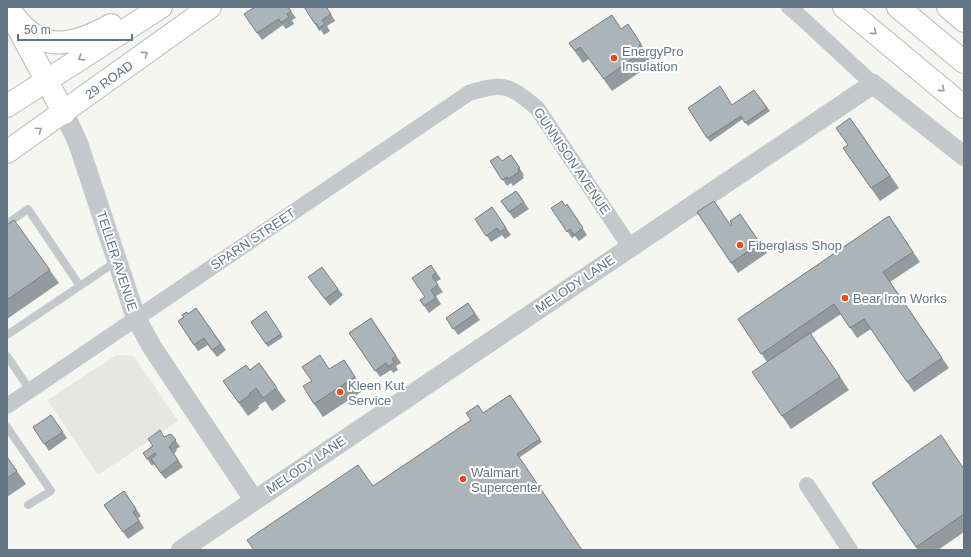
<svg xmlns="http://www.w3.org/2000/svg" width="971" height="557" font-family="Helvetica,sans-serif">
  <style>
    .built { fill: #e6e7e5 }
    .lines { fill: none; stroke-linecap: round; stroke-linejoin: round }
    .primary-casing { stroke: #b7bbbf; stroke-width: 24 }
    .service { stroke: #c4c8cb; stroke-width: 8 }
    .minor { stroke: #c4c8cb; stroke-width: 16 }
    .tertiary { stroke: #c4c8cb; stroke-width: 20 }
    .primary { stroke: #fff; stroke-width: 22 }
    .wall { fill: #939b9f }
    .building { fill: #abb4b9; stroke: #787e82 }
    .oneway { stroke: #919eaa }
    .poi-dot { fill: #f24815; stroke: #fff; stroke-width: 1.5 }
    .labels { text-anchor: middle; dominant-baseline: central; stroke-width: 4; stroke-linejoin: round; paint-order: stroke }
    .poi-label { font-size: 13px; fill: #627585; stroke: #fff; text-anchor: start }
    .street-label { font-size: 13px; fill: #627585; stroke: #fff }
  </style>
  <rect width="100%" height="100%" fill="#f5f5f1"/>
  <path class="built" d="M117 355 134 356 178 421 98 475 47 400Z"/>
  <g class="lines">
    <defs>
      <path id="primary" d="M8 7C37 53 68 49 111 25
        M844 7 964 107
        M898 7 964 62
        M948 7 964 21
        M16 24 64 113
        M7 106 161 7
        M7 152 210 7"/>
    </defs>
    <use href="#primary" class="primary-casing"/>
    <path class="service" d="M7 224 28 209 80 286
      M7 335 117 261
      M7 356 30 390
      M7 427 51 491 28 505"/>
    <path class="minor" d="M789 7 803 19 873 84
      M7 406 469 93C504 82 509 85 537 108L630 247
      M807 485 850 550"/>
    <path class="tertiary" d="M64 113 78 143 136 318 152 347 254 500
      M181 550 873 84 964 156"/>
    <use href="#primary" class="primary"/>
  </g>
  <path class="wall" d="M288 7 296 18 292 20 294 24 286 29 283 25 262 40 244 14Z
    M327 7 335 21 327 26 330 31 324 35 321 30 319 31 315 24Z
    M628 24 649 56 648 57 652 64 612 91 589 59 583 63 569 43 622 28Z
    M754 90 770 111 748 126 743 119 710 142 688 108 732 105Z
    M850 118 899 188 880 201 843 148 848 145Z
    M511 155 524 175 523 176 524 178 513 186 511 183 507 186 490 161H502Z
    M516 191 529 209 514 219 501 201Z
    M567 204 587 235 579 241 575 236 572 238 551 208 565 206Z
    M492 207 511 235 505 239 502 235 491 242 475 219Z
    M697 212 731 226 732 225 740 214 767 253 738 273Z
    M889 216 920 262 890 282 949 368 914 392 871 329 857 338 841 314 811 334 849 390 791 429 782 416 767 362 738 319Z
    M14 220 59 283 7 319V225Z
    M431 265 441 279 436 282 443 292 436 296 441 304 429 313 420 300 425 297Z
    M308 277 338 289 343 295 330 306Z
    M468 303 480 320 458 335 446 318Z
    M196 308 226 350 217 357 208 345 198 351 178 321Z
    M266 311 283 337 268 347 251 322Z
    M371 318 401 363 396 366 398 370 393 373 391 370 380 377 349 333Z
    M344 360 364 390 323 417 314 404 330 369Z
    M259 363 286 401 272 411 265 401 258 406 259 408 248 416 223 381 250 370Z
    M510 395 542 442 520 457 373 486Z
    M51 415 67 438 49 451 33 427Z
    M171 434 180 447 176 449 177 450 174 454 183 467 165 479 154 464 152 466 143 453 164 437Z
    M7 457 26 484 7 497Z
    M964 468V532L938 550H918L872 483Z
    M124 491 141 516 138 518 144 528 128 539 104 505Z"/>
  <path class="building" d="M255 7H288L291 11 287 14 289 17 281 23 279 19 257 33 244 14Z
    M304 7H326L331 14 322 20 325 24 319 28 316 23 315 24Z
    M612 15 621 29 628 24 641 44 639 45 643 51 604 79 580 47 575 51 569 43Z
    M720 86 732 105 754 90 767 108 745 123 741 116 707 138 688 108Z
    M850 118 890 176 871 188 843 148 848 145 836 128Z
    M511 155 520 168 518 169 519 172 508 179 507 177 502 180 490 161 498 156 502 161Z
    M516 191 524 202 509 212 501 201Z
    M562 201 565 206 567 204 583 228 574 235 570 229 567 232 551 208Z
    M714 201 731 226 732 225 730 221 740 214 760 243 731 263 697 212Z
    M492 207 506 228 500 232 497 228 486 236 475 219Z
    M889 216 913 252 883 272 942 358 907 382 864 319 850 328 834 304 761 354 738 319Z
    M14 220 50 270 7 300V225Z
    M431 265 436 273 432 276 438 285 431 290 436 298 424 306 420 300 425 297 412 278Z
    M322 267 338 289 325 299 308 277Z
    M468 303 475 314 453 329 446 318Z
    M196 308 221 344 212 350 204 338 194 345 178 321 184 317 182 315 187 312 188 314Z
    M266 311 281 334 266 344 251 322Z
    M371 318 396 356 392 359 394 363 388 367 386 363 375 371 349 333Z
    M810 333 840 377 782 416 752 372Z
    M320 355 329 369 344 360 355 377 314 404 303 386 312 381 302 367Z
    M259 363 277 388 263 398 256 388 249 394 250 395 239 403 223 381 246 365 250 370Z
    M510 395 540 439 517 454 582 550H254L247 540 358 465 373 486 471 420 466 413 478 405 483 413Z
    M51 415 63 432 44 444 33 427Z
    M160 430 164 437 171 434 176 440 172 443V444L169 447 178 460 161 473 151 459 156 455 155 453 147 459 143 453 153 446 148 439Z
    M941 435 964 469V514L916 547 872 483Z
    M7 457 17 471 7 478Z
    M124 491 136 509 133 512 139 521 123 532 104 505Z"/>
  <defs><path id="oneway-chevron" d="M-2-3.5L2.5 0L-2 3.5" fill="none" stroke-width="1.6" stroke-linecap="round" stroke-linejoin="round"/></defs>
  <g class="oneway">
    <use href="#oneway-chevron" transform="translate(874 32) rotate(40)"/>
    <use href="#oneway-chevron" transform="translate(145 54) rotate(-36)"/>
    <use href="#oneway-chevron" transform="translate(81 58) rotate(148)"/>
    <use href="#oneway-chevron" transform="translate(942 89) rotate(40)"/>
    <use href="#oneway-chevron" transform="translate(39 130) rotate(-35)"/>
  </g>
  <g class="poi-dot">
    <circle cx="614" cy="58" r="4"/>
    <circle cx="740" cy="245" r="4"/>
    <circle cx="845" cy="298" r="4"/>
    <circle cx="340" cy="392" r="4"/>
    <circle cx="463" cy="479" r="4"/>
  </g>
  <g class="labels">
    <g class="poi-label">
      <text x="622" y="51">EnergyPro<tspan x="622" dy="15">Insulation</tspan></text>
      <text x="748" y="245">Fiberglass Shop</text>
      <text x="853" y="298">Bear Iron Works</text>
      <text x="348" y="385">Kleen Kut<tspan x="348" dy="15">Service</tspan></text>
      <text x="471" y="472">Walmart<tspan x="471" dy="15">Supercenter</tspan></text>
    </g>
    <g class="street-label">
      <text transform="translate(109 80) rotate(-36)">29 ROAD</text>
      <text transform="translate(572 161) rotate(56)">GUNNISON AVENUE</text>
      <text transform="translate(253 239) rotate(-34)">SPARN STREET</text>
      <text transform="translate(117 261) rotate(72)">TELLER AVENUE</text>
      <text transform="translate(575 284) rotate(-34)">MELODY LANE</text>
      <text transform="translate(306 465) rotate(-34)">MELODY LANE</text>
    </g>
  </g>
  <rect width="971" height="557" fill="none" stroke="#627585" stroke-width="16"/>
  <path d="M18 34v6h114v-6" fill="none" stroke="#627585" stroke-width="2"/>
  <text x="24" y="34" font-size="12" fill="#627585" stroke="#ffffff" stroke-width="3" paint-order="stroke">50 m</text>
</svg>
